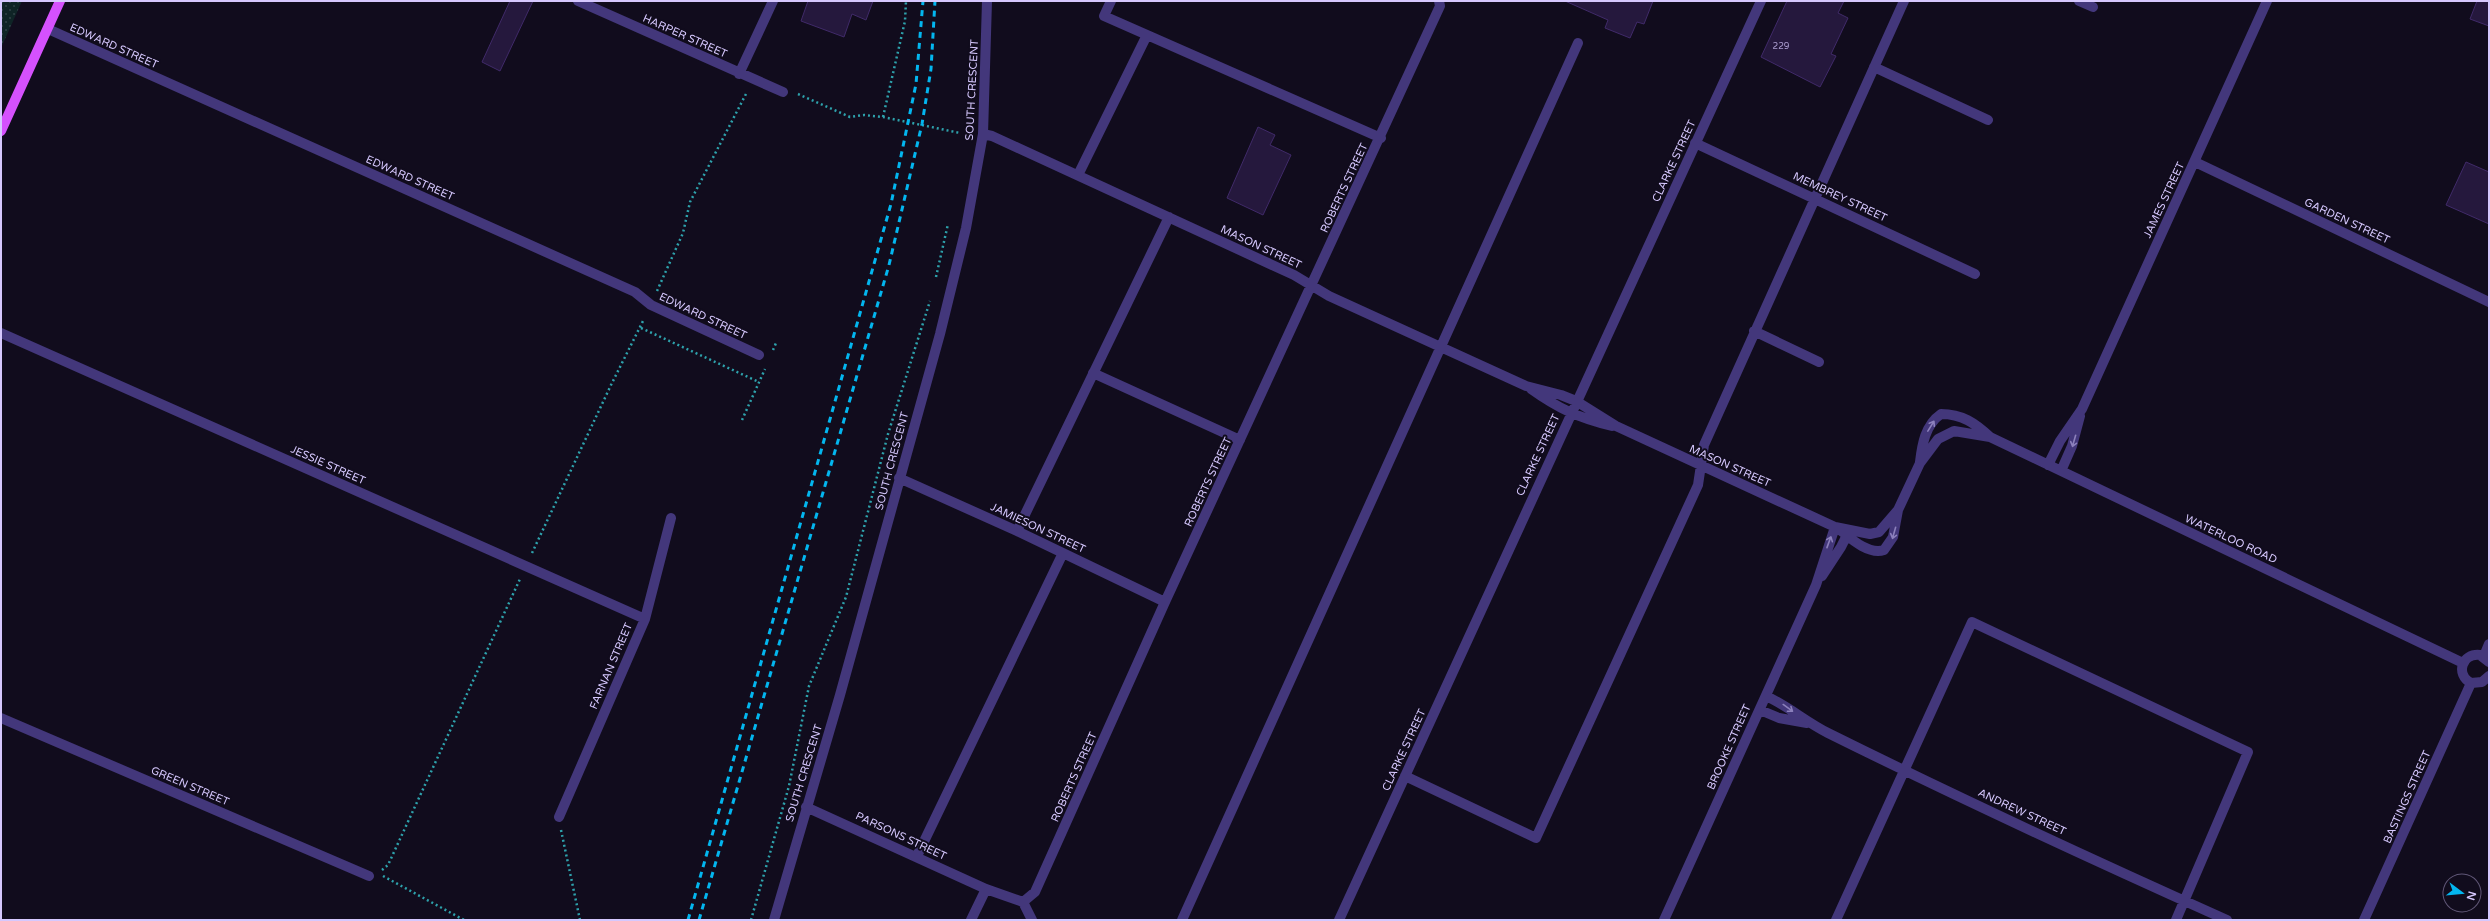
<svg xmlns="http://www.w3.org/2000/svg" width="2490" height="921" font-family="'Varela Round',sans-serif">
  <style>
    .park { fill: url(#park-dots) }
    .building { fill: #25183d; stroke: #402a69 }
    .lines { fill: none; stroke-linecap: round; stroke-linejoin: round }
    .path { stroke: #2ea2ac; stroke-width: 2.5; stroke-dasharray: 2 3; stroke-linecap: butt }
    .minor { stroke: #43377b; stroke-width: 10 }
    .major { stroke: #d551fd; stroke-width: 10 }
    .rail { stroke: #03b6ef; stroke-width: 3; stroke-dasharray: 6 5; stroke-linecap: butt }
    .oneway { stroke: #8c80bc }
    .labels { text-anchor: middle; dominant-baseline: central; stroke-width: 4; stroke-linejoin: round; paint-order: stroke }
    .number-label { font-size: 9px; fill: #aa9cce }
    .street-label { font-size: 11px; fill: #d6c8fe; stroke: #110c1d }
  </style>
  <defs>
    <pattern id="park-dots" width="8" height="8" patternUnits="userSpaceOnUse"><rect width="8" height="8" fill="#0f2426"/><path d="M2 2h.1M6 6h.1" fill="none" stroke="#314247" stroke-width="1.8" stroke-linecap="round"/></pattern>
  </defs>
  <rect width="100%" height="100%" fill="#110c1d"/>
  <path class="park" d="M1 1H22L1 48Z"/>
  <path class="building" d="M510 1H533L500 71 482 62Z
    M808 1H873L866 20 852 14 844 37 801 21Z
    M1565 1H1653L1644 24 1637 22 1630 38 1605 28 1608 20Z
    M1787 1H1844L1838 13 1848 18 1831 54 1836 56 1820 87 1761 57Z
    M2477 1H2489V26L2470 19Z
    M1258 127 1275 135 1270 145 1291 155 1263 215 1227 198Z
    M2466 162 2489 172V224L2446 205Z"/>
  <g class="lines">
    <path class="path" d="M798 94 850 117 864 115 883 117 960 133
      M883 117 905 21 906 1
      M936 277 948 224
      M657 291 683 233 690 202 747 92
      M641 328 759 382
      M773 350 776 343
      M742 420 765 369
      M532 553 611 385 644 319
      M561 830 580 920
      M382 870 388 865 520 579
      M383 876 464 920
      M751 920 789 786 809 686 846 597 888 434 930 301"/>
    <path class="minor" d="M578 1 783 92
      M1111 1 1104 16 1381 138
      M2079 1 2093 7
      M48 29 635 292 651 305 759 355
      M1874 67 1988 120
      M739 74 773 1
      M983 134 992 136 1294 275 1329 296 1526 386 1561 395 1576 401 1616 426 1835 527 1870 534 1879 532 1898 510 1920 463 1938 439 1954 431 1990 437 2463 663
      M1695 143 1975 274
      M2195 162 2489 302
      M1078 175 1147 35
      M1754 331 1819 362
      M1 333 645 619
      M1093 373 1240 440
      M1531 389C1559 409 1579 418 1612 426
      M1920 462C1922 445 1925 425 1941 414 1962 414 1975 423 1990 437
      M2048 465 2060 441 2082 409 2267 1
      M2061 471 2072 446 2080 416
      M899 478 1017 531 1165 602
      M1840 530C1851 539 1869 555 1884 550L1893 537 1898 510
      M1017 531 1169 217
      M1822 576 1841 547 1849 531
      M2484 656 2489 644
      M2489 662 2480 655C2462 653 2455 674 2471 683L2482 682 2489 676
      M1766 696C1788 706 1806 722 1828 733 1959 798 2093 860 2227 920
      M1760 710 1779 718 1807 723
      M1 718 369 876
      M1405 776 1536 838 1698 485 1704 445 1904 1
      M806 807 986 889 1023 902
      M559 817 645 619 671 518
      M917 856 1063 553
      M1023 902 1035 892 1165 602 1440 6 1439 1
      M1023 902 1032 920
      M774 920 840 695 940 334 966 228 983 134 987 1
      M971 920 986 889
      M1182 920 1578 43
      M1339 920 1761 1
      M1664 920 1816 585 1835 527
      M1836 920 1972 622 2248 752 2176 920
      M2364 920 2471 683"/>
    <path class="major" d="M1 131 60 1"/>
    <path class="rail" d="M688 920 891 204 916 84 923 1
      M699 920 889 265 922 124 931 69 935 1"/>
  </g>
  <defs><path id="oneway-shaft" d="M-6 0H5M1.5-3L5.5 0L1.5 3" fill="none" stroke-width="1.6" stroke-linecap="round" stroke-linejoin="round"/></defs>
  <g class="oneway">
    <use href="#oneway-shaft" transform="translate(1931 426) rotate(-58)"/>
    <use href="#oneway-shaft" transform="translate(2074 441) rotate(106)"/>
    <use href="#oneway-shaft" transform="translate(1894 533) rotate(106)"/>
    <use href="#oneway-shaft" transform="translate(1829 542) rotate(-70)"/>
    <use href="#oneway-shaft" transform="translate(1788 708) rotate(36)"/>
  </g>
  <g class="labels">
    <g class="number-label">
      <text x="1781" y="46">229</text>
    </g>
    <g class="street-label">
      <text transform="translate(685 36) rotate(24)">HARPER STREET</text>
      <text transform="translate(114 46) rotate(24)">EDWARD STREET</text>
      <text transform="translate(972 90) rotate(-87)">SOUTH CRESCENT</text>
      <text transform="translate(1674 161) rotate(-65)">CLARKE STREET</text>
      <text transform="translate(410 178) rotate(24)">EDWARD STREET</text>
      <text transform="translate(1344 188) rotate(-65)">ROBERTS STREET</text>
      <text transform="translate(1840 197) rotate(25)">MEMBREY STREET</text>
      <text transform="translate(2164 200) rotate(-65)">JAMES STREET</text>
      <text transform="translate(2347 221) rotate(25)">GARDEN STREET</text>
      <text transform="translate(1261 247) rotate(25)">MASON STREET</text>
      <text transform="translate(703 316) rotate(25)">EDWARD STREET</text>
      <text transform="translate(1538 455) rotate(-65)">CLARKE STREET</text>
      <text transform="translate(892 461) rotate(-75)">SOUTH CRESCENT</text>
      <text transform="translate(328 465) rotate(24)">JESSIE STREET</text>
      <text transform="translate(1730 466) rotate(24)">MASON STREET</text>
      <text transform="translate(1208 482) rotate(-65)">ROBERTS STREET</text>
      <text transform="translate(1038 528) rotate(25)">JAMIESON STREET</text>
      <text transform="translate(2231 539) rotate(25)">WATERLOO ROAD</text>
      <text transform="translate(611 666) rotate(-67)">FARNAN STREET</text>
      <text transform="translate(1729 747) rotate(-66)">BROOKE STREET</text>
      <text transform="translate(1404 750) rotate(-65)">CLARKE STREET</text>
      <text transform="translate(804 773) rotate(-73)">SOUTH CRESCENT</text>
      <text transform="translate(1074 777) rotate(-66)">ROBERTS STREET</text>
      <text transform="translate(190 786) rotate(23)">GREEN STREET</text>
      <text transform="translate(2407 797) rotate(-66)">BASTINGS STREET</text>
      <text transform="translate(2022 812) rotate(25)">ANDREW STREET</text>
      <text transform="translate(901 836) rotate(25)">PARSONS STREET</text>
    </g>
  </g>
  <rect width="2490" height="921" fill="none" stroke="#d6c8fe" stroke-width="4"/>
  <g transform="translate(2462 893) rotate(106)"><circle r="19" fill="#110c1d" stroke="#605777"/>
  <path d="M0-3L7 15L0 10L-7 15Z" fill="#03b6ef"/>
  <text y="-6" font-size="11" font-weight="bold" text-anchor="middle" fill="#d6c8fe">N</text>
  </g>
</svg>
